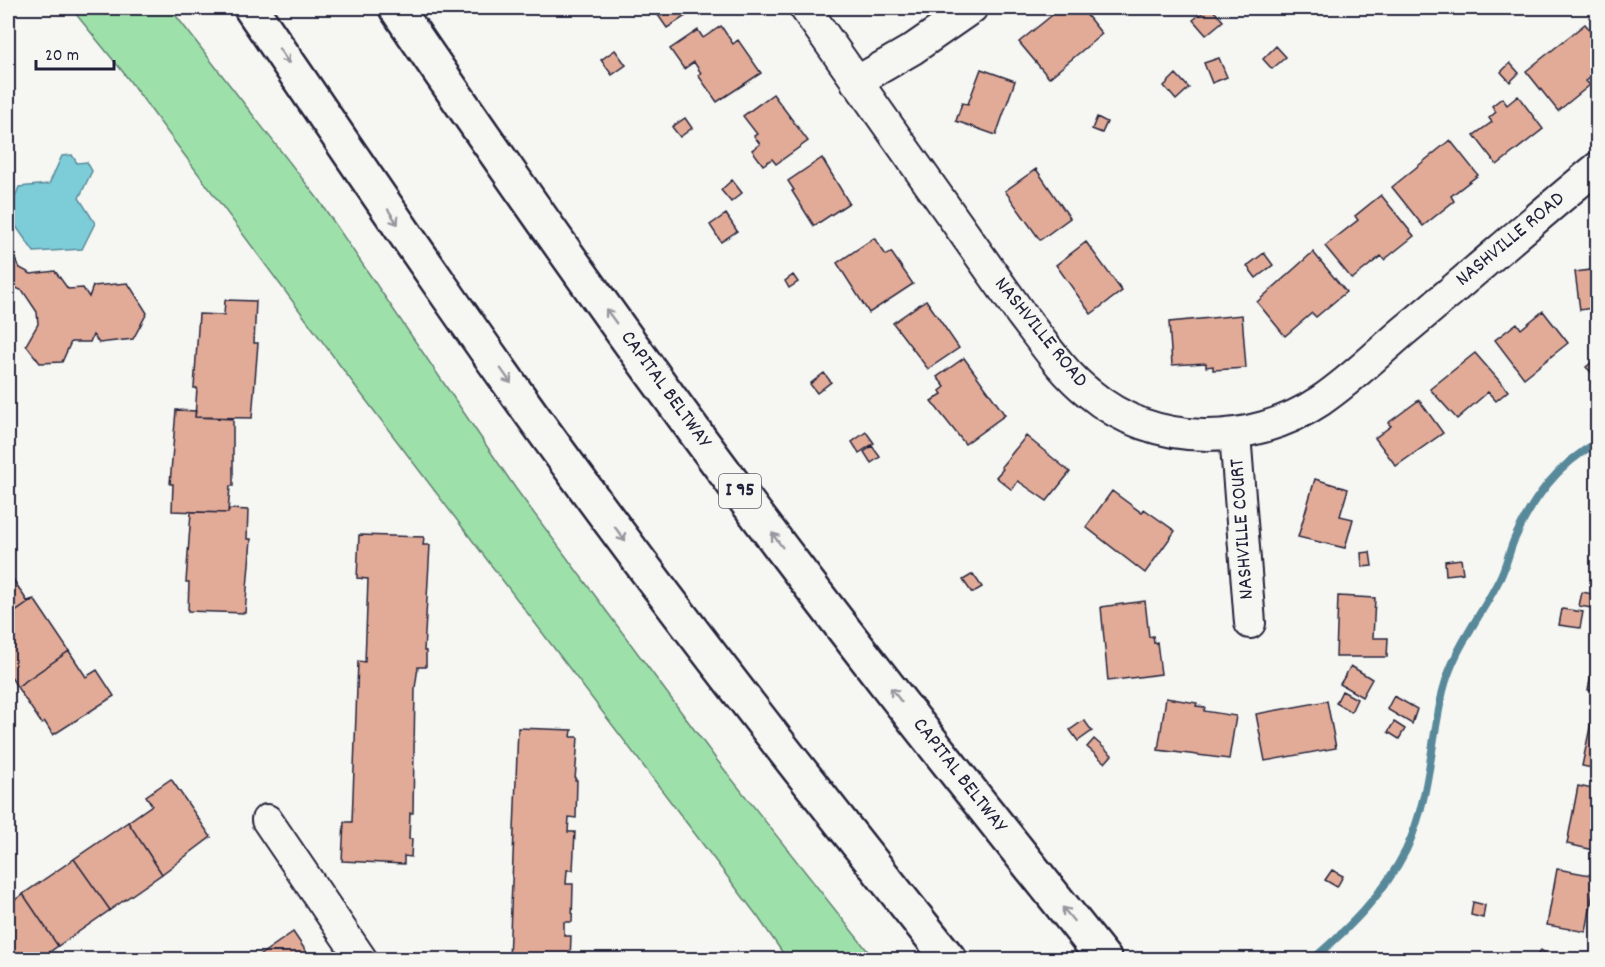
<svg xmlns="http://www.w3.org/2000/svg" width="1605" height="967" font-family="Dekko,sans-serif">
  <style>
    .green { fill: #9ee0aa; stroke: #608172; stroke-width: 1.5 }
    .water { fill: #7dcdd9; stroke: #59899a; stroke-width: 1.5 }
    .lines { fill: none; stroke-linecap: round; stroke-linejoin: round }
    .stream { stroke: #59899a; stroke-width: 8 }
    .building { fill: #e2ab98; stroke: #22223b; stroke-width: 1.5 }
    .minor-casing { stroke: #22223b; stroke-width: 34 }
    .highway-casing { stroke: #22223b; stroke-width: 38 }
    .minor { stroke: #f6f6f2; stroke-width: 30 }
    .highway { stroke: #f6f6f2; stroke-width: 33 }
    .oneway { stroke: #9797a0 }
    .labels { text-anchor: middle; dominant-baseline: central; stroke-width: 4.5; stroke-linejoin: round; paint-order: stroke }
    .shield { fill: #f6f6f2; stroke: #626272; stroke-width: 1.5 }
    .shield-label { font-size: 20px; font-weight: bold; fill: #22223b }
    .street-label { font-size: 21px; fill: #22223b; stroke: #f6f6f2 }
  </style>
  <rect width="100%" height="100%" fill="#f6f6f2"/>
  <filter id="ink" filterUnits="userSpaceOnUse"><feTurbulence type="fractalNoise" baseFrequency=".0167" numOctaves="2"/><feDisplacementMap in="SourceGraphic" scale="12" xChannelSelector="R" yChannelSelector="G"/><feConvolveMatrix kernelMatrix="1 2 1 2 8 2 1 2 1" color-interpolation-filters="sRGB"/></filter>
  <g filter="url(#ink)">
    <path class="green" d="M71 8H170L318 199 516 489 716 759 874 959H787L758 917 356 387 123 72Z"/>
    <path class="water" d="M72 155 77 163 87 162 92 171 79 198 95 223 82 249 34 252 8 215 19 187 49 184 62 156Z"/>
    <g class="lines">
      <path class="stream" d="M1312 960C1349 928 1384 894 1406 850 1430 799 1430 745 1443 691 1454 647 1481 617 1500 578 1506 566 1509 552 1514 540 1533 498 1557 465 1598 442"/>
    </g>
    <path class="building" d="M653 8H698L667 28Z
      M1061 8H1081L1102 34 1049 78 1019 42Z
      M1208 8H1211L1223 21 1206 35 1193 20Z
      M1585 24 1598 39V72L1586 81 1590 85 1558 111 1526 71Z
      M721 26 733 44 738 40 761 73 717 102 698 75 701 73 694 62 684 69 670 49 698 30 703 38Z
      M1276 46 1286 57 1272 69 1263 59Z
      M615 50 626 65 612 75 601 60Z
      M1219 58 1227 77 1212 83 1204 63Z
      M1510 63 1519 73 1510 82 1501 72Z
      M981 69 1015 81 996 135 956 121 962 103 968 104Z
      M1176 74 1189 88 1176 100 1164 86Z
      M773 94 808 141 776 164 772 159 763 165 752 150 760 144 754 136 757 134 743 116Z
      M1518 96 1543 129 1497 165 1474 135 1492 122 1489 118 1496 112 1492 106 1502 98 1507 105Z
      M1097 117 1107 122 1102 133 1092 129Z
      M685 118 692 128 680 137 672 127Z
      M1450 140 1478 175 1451 196 1454 201 1423 226 1392 187Z
      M822 158 849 203 814 226 792 191 794 190 788 181Z
      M1036 169 1070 218 1040 240 1005 191Z
      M732 180 742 193 731 202 721 190Z
      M1381 195 1414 236 1384 260 1381 256 1352 279 1325 246 1358 220 1355 216Z
      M726 214 737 231 721 242 710 225Z
      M874 238 886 255 891 252 913 284 869 313 837 263Z
      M1086 242 1122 291 1091 314 1056 265Z
      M8 248 20 268 31 274 55 271 68 289 83 288 89 297 93 286 128 283 147 313 133 339 99 343 93 335 90 342H71L62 362 40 363 26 345 38 324 37 312 23 291 12 286 8 288Z
      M1313 252 1346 292 1316 317 1312 313 1285 336 1257 302Z
      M1264 253 1273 265 1256 278 1247 266Z
      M1598 269V307L1580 310 1575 272Z
      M793 275 798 282 789 288 785 281Z
      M225 300 256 301 254 343H258L252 418 195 417 197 388H194L199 314 224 315Z
      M926 300 959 348 928 369 893 323Z
      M1543 311 1568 343 1524 378 1495 340 1517 323 1521 329Z
      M1242 315 1246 368 1213 370V366L1206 367V363L1172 365 1169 322Z
      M1475 353 1508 391 1496 401 1488 392 1457 419 1430 389Z
      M964 358 1005 415 965 444 931 401 942 394 940 391 945 387 937 377Z
      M1596 359 1598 373 1595 376 1586 367Z
      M824 373 831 382 817 393 810 384Z
      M1419 400 1443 433 1396 466 1375 438 1391 426 1388 423Z
      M176 410 196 411 195 417 233 419V486H230L228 513 172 511 173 484H170Z
      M866 432 874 443 859 453 852 442Z
      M1026 436 1070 472 1047 501 1018 481 1012 490 996 477 1003 469 1001 467Z
      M872 446 880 457 871 463 864 452Z
      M1315 479 1348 489 1340 516 1353 519 1345 548 1298 537Z
      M1112 491 1142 513 1144 509 1175 531 1145 573 1086 527Z
      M230 509 248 510 247 539H251L245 613 188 611 189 582H186L191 512 228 513Z
      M359 535 424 537 423 545H430L424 651H426V667H418L415 688 413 813H410L409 839H412L411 857 404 856V864L342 861 344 822H352L358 661 365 662 368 579 357 578Z
      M1370 552 1372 566 1362 567 1361 553Z
      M1461 559 1463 573 1446 575 1445 561Z
      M8 571 27 601 34 599 8 617Z
      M973 574 982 587 972 593 963 580Z
      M1582 592 1598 595V609L1579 606Z
      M1338 596 1375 598 1373 638H1388L1387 657H1336Z
      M34 599 69 651 17 687 8 672V617Z
      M1145 601 1149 637 1153 636 1154 643 1157 642 1161 674 1108 681 1101 607Z
      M1562 609 1583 612 1580 628 1559 625Z
      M1598 641V692L1588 690Z
      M69 651 86 677 97 670 114 696 53 735 45 722 42 724 17 687Z
      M1351 666 1372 679 1362 697 1340 684Z
      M1342 691 1357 699 1351 712 1336 703Z
      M1394 696 1417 709 1412 724 1387 709Z
      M1166 698 1197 703 1196 706 1205 707 1204 711 1236 716 1229 759 1158 750Z
      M1327 701 1336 748 1265 761 1256 714Z
      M1594 708 1598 709V769L1582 766Z
      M1084 720 1092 731 1078 741 1070 730Z
      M1394 722 1405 729 1399 739 1388 732Z
      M518 728 572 730 571 737H578L575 780H577L576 818 569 817 568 832H575L573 870H567L566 884H573L572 922H564V936H571L570 960H509Z
      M1094 739 1112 755 1105 763 1087 747Z
      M171 779 211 837 162 874 128 822 152 805 146 796Z
      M1578 786 1598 790V851L1567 844Z
      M128 822 162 874 110 910 74 859Z
      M74 859 110 910 58 946 23 894Z
      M1557 869 1596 876 1586 932 1547 925Z
      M1332 870 1343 876 1337 887 1325 880Z
      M23 894 58 946 38 960H8V905Z
      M1473 902 1485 905 1483 918 1471 915Z
      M293 932 312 960H253Z
      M1541 950 1556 960H1534Z"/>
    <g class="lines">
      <defs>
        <path id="minor" d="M805 8 1021 314C1042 341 1062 372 1089 393 1154 448 1251 447 1320 401 1350 381 1377 354 1404 331 1469 277 1532 221 1598 167
          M856 82 913 49 972 8
          M1235 434 1250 623
          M267 820 362 960"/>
        <path id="highway" d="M251 8C360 168 468 329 583 485 701 646 825 804 950 960
          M396 8C490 146 585 282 684 417 819 602 962 781 1105 960"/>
      </defs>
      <use href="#minor" class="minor-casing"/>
      <use href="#highway" class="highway-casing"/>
      <use href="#minor" class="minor"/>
      <use href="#highway" class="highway"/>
    </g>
    <defs><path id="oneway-shaft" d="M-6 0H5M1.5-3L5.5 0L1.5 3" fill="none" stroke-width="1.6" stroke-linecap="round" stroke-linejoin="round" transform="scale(1.5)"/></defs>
    <g class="oneway">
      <use href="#oneway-shaft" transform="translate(284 56) rotate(56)"/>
      <use href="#oneway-shaft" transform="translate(393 217) rotate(56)"/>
      <use href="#oneway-shaft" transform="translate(611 316) rotate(-126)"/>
      <use href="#oneway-shaft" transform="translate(506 376) rotate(55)"/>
      <use href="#oneway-shaft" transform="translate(620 534) rotate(53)"/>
      <use href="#oneway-shaft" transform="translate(777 540) rotate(-127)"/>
      <use href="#oneway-shaft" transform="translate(896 695) rotate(-128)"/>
      <use href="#oneway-shaft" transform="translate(1068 914) rotate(-129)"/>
    </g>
  </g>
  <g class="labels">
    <rect class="shield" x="719" y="474" width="42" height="34" rx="4.5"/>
    <g class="shield-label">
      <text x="740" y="491">I 95</text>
    </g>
    <g class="street-label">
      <text transform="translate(1511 240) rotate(-40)">NASHVILLE ROAD</text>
      <text transform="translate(1040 333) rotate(51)">NASHVILLE ROAD</text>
      <text transform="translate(665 390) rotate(54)">CAPITAL BELTWAY</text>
      <text transform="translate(1243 529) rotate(-94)">NASHVILLE COURT</text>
      <text transform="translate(959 776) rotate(52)">CAPITAL BELTWAY</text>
    </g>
  </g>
  <rect width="1605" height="967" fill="none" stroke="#f6f6f2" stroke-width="30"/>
  <rect x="15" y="15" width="1575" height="937" fill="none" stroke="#22223b" stroke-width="2" filter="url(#ink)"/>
  <path d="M36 60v9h78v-9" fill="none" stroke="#22223b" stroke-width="3"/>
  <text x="45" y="60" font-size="18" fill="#22223b" stroke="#f6f6f2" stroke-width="4.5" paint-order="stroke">20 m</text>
</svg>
